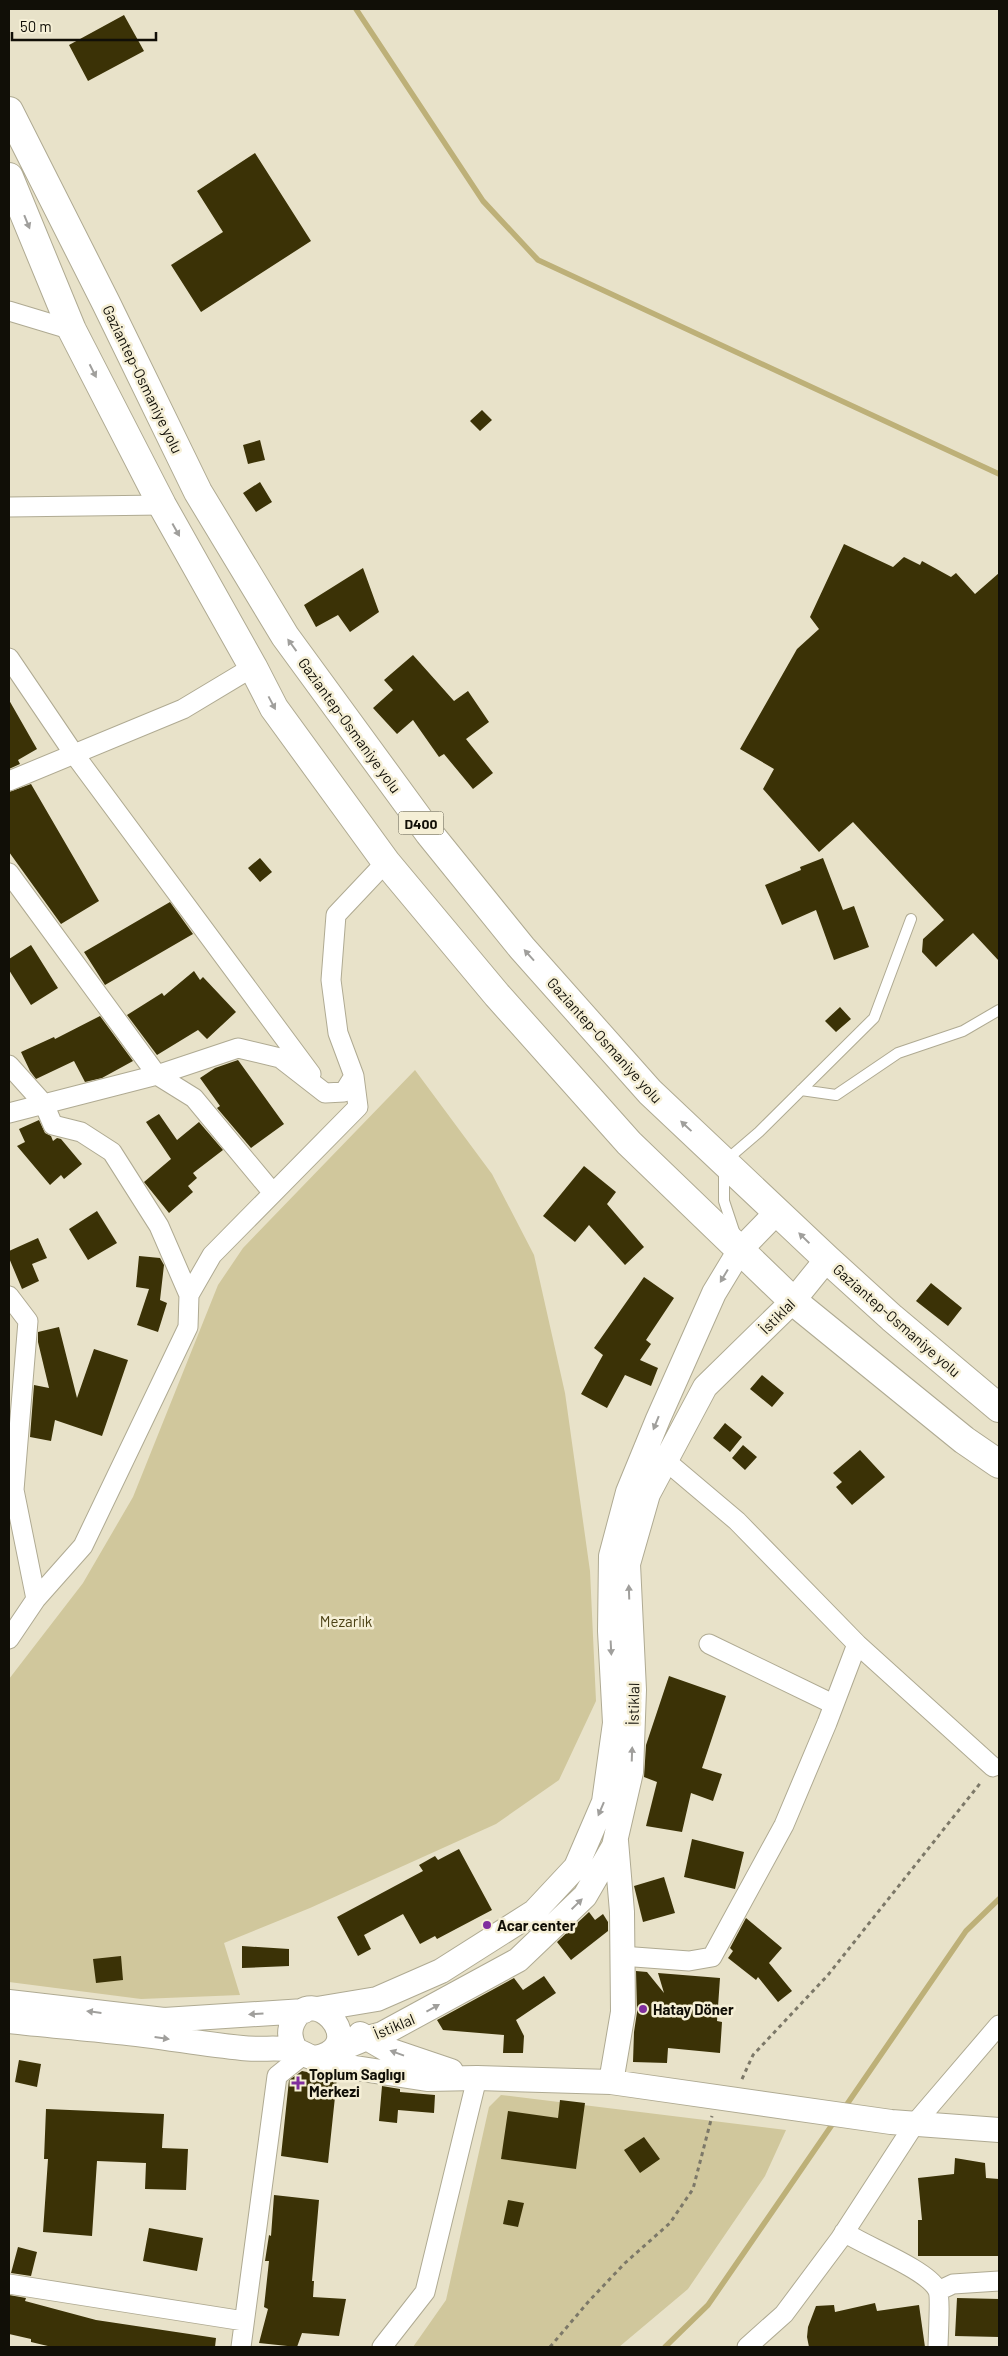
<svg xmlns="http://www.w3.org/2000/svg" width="1008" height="2356" font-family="Barlow,sans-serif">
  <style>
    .green { fill: #d0c79c }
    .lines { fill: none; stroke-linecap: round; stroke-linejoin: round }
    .stream { stroke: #bdb078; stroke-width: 5.5 }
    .building { fill: #3b3206 }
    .service-casing { stroke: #afaa92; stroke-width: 12 }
    .minor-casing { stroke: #afaa92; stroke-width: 21 }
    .tertiary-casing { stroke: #afaa92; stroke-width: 26 }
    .trunk-casing { stroke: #afaa92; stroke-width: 30 }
    .path { stroke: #7c7868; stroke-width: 3; stroke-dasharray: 4 4; stroke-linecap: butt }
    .service { stroke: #fff; stroke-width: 10 }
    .minor { stroke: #fff; stroke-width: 19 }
    .tertiary { stroke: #fff; stroke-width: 24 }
    .trunk { stroke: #fff; stroke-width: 28 }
    .oneway { fill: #a09f9c }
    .poi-dot { fill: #802e9e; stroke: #f5efd6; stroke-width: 2 }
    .labels { text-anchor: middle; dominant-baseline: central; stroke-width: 5; stroke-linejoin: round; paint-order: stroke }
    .shield { fill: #f5efd6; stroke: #555245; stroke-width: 1 }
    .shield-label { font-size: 14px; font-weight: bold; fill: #110f07 }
    .street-label { font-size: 15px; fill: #110f07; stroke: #f5efd6 }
    .park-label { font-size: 15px; fill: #4b4115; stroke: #f5efd6 }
    .poi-label { font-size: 15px; font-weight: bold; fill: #110f07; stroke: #f5efd6; text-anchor: start }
  </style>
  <rect width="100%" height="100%" fill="#e8e2c9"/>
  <path class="green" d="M415 1070 492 1174 534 1255 565 1393 590 1571 596 1701 559 1780 496 1824 310 1908 224 1943 240 1995 141 1999 9 1982V1679L83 1583 133 1497 218 1285 243 1248Z
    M501 2095 786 2130 765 2176 688 2289 619 2347H413L446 2300 489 2107Z"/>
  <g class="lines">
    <path class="stream" d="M356 9 483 201 538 260 999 474
      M843 2110 966 1931 999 1899
      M665 2347 708 2305 836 2119"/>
  </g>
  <path class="building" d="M124 15 144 51 88 81 69 45Z
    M255 153 311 241 201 312 171 265 223 232 197 191Z
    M482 410 492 420 480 431 470 421Z
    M260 440 265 460 248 464 243 445Z
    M260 482 272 502 256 512 243 493Z
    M844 544 893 567 904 557 920 565 922 561 951 577 956 573 975 594 999 573V961L973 933 936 967 922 952 923 939 944 920 853 822 819 852 763 789 774 769 740 749 797 649 819 629 810 617Z
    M363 568 379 612 350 632 338 615 316 627 304 605Z
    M413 655 454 701 468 691 489 722 466 739 493 773 473 789 444 754 439 757 413 720 397 734 373 708 393 690 384 680Z
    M9 700 37 749 18 760 20 764 9 769Z
    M31 784 99 901 61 924 9 852V792Z
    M260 858 272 872 260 882 248 868Z
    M823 858 843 910 854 906 869 947 834 960 816 910 782 925 765 885 801 870 800 867Z
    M170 902 193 934 105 985 84 952Z
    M31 945 58 988 31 1005 9 970V959Z
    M194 971 200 980 203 977 236 1012 207 1039 198 1030 157 1055 127 1015 162 993 164 996Z
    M840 1007 851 1019 836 1032 825 1021Z
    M100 1016 133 1061 102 1078 85 1082 74 1061 36 1079 30 1071 21 1052 54 1037 55 1039Z
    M238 1060 284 1124 251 1148 217 1108 220 1106 200 1078 215 1068Z
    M159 1114 177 1140 199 1122 223 1150 193 1173 197 1178 188 1186 193 1192 169 1213 144 1182 171 1159 146 1122Z
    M39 1120 45 1133 51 1136 53 1141 57 1138 61 1139 82 1164 64 1179 61 1175 50 1185 17 1146 25 1142 19 1129Z
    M584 1166 616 1192 607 1204 644 1247 625 1265 589 1225 575 1242 543 1216Z
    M97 1211 117 1243 88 1260 69 1229Z
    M38 1238 47 1258 32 1264 39 1281 22 1289 9 1258V1251Z
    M139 1256 160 1258 164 1265 160 1300 167 1303 158 1332 137 1325 149 1289 136 1287Z
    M644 1277 674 1298 646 1340 651 1344 640 1360 658 1368 651 1386 625 1375 607 1408 581 1394 603 1355 594 1348Z
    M931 1283 962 1308 948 1326 916 1301Z
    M59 1327 77 1398 94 1349 128 1360 102 1436 55 1420 51 1441 30 1437 34 1385 49 1388 38 1342V1332Z
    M762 1375 784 1393 772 1407 750 1389Z
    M725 1423 742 1437 730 1452 713 1438Z
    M743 1445 757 1457 745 1470 732 1458Z
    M860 1450 885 1477 852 1505 836 1487 842 1482 833 1473Z
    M669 1676 726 1696 702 1768 722 1774 713 1801 691 1793 682 1832 646 1826 657 1782 644 1777 646 1745Z
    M692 1839 744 1852 735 1889 684 1877Z
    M459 1849 492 1910 437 1939 435 1936 420 1944 403 1914 364 1935 371 1949 358 1956 337 1917 423 1871 419 1865 435 1856 438 1860Z
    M664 1877 675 1913 643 1922 634 1886Z
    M589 1912 595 1920 603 1914 608 1922V1931L571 1960 557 1942Z
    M746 1918 782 1948 769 1963 792 1991 778 2002 758 1977 756 1980 728 1958 733 1951 730 1948Z
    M242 1946 289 1949V1966L242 1968Z
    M121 1956 123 1980 96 1983 93 1959Z
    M636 1971 647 1972 664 1993 658 1973 720 1978 717 2021 722 2022 720 2053 668 2048 667 2063 633 2062 634 2032 637 2012Z
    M544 1976 556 1993 516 2020 524 2036 523 2053H503L504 2035 443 2030 437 2020 514 1978 523 1990Z
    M19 2060 41 2064 37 2087 15 2082Z
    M302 2071 337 2078 328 2163 281 2156 289 2080Z
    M382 2086 400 2089V2092L435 2095 434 2113 398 2110 397 2123 379 2121Z
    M560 2100 585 2103 576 2169 501 2159 508 2111 558 2118Z
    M46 2109 164 2114 162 2148 188 2149 186 2190 145 2189 146 2163 97 2161 92 2236 43 2232 48 2159H44Z
    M644 2137 660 2159 640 2173 624 2150Z
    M955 2158 985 2163 986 2178 999 2179V2256H918V2220H922L918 2178 954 2174Z
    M274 2195 319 2200 312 2281H314L313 2297 346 2299 339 2336 302 2333 297 2347 259 2343 268 2309 264 2307 269 2261H265L269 2235 271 2236Z
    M508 2200 524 2203 518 2227 503 2224Z
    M149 2228 203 2238 197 2271 143 2261Z
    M18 2247 37 2252 31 2276 11 2273Z
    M9 2295 26 2298 25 2301 96 2320 216 2338 215 2347H52L31 2342V2339L9 2334Z
    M957 2298 999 2299V2337L955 2336Z
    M875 2303 877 2311 919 2305 925 2347H809L807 2337 808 2327 816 2306 834 2305 835 2312Z"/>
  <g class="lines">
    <defs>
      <path id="service" d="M801 1090 836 1095 898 1053 963 1031 999 1010
        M735 1234 724 1201V1162L759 1132 874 1018 911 919"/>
      <path id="minor" d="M9 311 72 330
        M9 507 162 505
        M9 658 74 754 311 1074
        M9 781 183 709 253 667
        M9 873 157 1075 194 1098 273 1193
        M9 1065 44 1104 157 1075 238 1048 280 1058 325 1093 344 1092 354 1076 338 1033 331 980 336 915 386 862
        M9 1113 44 1104 53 1125 81 1132 112 1152 159 1226 189 1295
        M9 1296 28 1321 14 1490 36 1599
        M9 1639 36 1599 83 1546 188 1327 189 1295 212 1255 358 1107 354 1076
        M709 1644 833 1704
        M857 1644 993 1767
        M621 1956 689 1961 712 1957 784 1825 827 1723 857 1644 737 1521 666 1461
        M844 2232C865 2246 926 2269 937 2289 941 2295 938 2338 938 2347
        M9 2284 244 2321
        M938 2291 953 2284 999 2281
        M241 2347 277 2076 303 2055
        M382 2347 425 2292 477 2078
        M747 2347 784 2314 840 2239 916 2122 999 2025"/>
      <path id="tertiary" d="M9 2002 164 2020 304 2011
        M317 2009 377 1999 441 1971 534 1912 576 1867 604 1802 615 1723 610 1631 611 1556 628 1492 658 1419 714 1293 740 1250 777 1212
        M9 2021C45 2025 82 2028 118 2032 160 2036 201 2044 242 2048 257 2050 283 2047 295 2050 306 2053 310 2061 323 2056 366 2040 312 1982 293 2022 288 2032 290 2041 296 2050
        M360 2034 386 2049 451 2071
        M324 2056 367 2038 382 2034 518 1960 585 1896 614 1846 631 1772 634 1690 628 1564 648 1494 705 1387 793 1301 827 1259
        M316 2058 349 2067 427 2079 477 2078 611 2082 891 2122 999 2130
        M611 2082 623 2012 622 1912 616 1841"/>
      <path id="trunk" d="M9 111 106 303 198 492 285 636 429 833 522 948 650 1092 827 1259 892 1318 999 1408
        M9 177 72 330 162 505 253 667 274 708 386 862 497 995 629 1143 793 1301 964 1440 999 1464"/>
    </defs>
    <use href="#service" class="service-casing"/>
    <use href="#minor" class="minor-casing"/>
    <use href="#tertiary" class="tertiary-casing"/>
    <use href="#trunk" class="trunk-casing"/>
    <path class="path" d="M742 2079 753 2055 828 1975 982 1781
      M550 2347 589 2301 625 2263 670 2223 693 2189 712 2116"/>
    <use href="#service" class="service"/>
    <use href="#minor" class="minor"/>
    <use href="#tertiary" class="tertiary"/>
    <use href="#trunk" class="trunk"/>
  </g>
  <defs><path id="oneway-solid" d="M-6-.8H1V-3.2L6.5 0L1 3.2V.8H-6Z" transform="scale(1.25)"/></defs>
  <g class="oneway">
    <use href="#oneway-solid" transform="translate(27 222) rotate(68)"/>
    <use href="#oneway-solid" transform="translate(93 371) rotate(63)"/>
    <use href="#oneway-solid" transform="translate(176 530) rotate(61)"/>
    <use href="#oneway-solid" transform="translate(292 645) rotate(-126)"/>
    <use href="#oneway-solid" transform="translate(272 703) rotate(62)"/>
    <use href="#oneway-solid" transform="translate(529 955) rotate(-132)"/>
    <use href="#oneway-solid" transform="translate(686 1126) rotate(-137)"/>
    <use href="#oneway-solid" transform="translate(804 1238) rotate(-136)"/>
    <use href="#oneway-solid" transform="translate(724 1276) rotate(121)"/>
    <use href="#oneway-solid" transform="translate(656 1423) rotate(112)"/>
    <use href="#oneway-solid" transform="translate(629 1592) rotate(-92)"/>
    <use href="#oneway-solid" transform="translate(611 1648) rotate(87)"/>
    <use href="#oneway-solid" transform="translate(632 1754) rotate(-88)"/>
    <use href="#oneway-solid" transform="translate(601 1809) rotate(113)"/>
    <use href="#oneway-solid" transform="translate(577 1904) rotate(-44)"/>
    <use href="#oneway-solid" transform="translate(433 2008) rotate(-29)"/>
    <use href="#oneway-solid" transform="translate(94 2012) rotate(-173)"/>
    <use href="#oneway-solid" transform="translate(256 2014) rotate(176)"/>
    <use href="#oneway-solid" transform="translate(162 2038) rotate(8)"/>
    <use href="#oneway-solid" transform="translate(397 2053) rotate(-160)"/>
  </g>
  <g class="poi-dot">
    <circle cx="487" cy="1925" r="5"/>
    <circle cx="643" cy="2009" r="5"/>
    <path d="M295.5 2075.5h5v5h5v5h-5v5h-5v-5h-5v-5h5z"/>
  </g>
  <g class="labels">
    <rect class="shield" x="398.5" y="811.5" width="45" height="23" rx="4"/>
    <g class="shield-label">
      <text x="421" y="823">D400</text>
    </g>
    <g class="street-label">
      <text transform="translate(143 379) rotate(64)">Gaziantep-Osmaniye yolu</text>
      <text transform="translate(350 725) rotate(54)">Gaziantep-Osmaniye yolu</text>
      <text transform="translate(605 1040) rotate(48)">Gaziantep-Osmaniye yolu</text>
      <text transform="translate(777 1316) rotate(-45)">İstiklal</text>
      <text transform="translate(897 1320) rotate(41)">Gaziantep-Osmaniye yolu</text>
      <text transform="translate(633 1704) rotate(-89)">İstiklal</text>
      <text transform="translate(394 2026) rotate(-23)">İstiklal</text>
    </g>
    <g class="park-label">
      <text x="346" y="1621">Mezarlık</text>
    </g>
    <g class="poi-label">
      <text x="497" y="1925">Acar center</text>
      <text x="653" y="2009">Hatay Döner</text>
      <text x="309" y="2074">Toplum Saglıgı<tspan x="309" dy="17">Merkezi</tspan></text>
    </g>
  </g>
  <rect width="1008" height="2356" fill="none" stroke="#110f07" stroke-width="20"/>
  <path d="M12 32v8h144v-8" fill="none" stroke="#110f07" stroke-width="2.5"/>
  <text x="20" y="32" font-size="15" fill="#110f07" stroke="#f5efd6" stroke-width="4" paint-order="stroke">50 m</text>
</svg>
